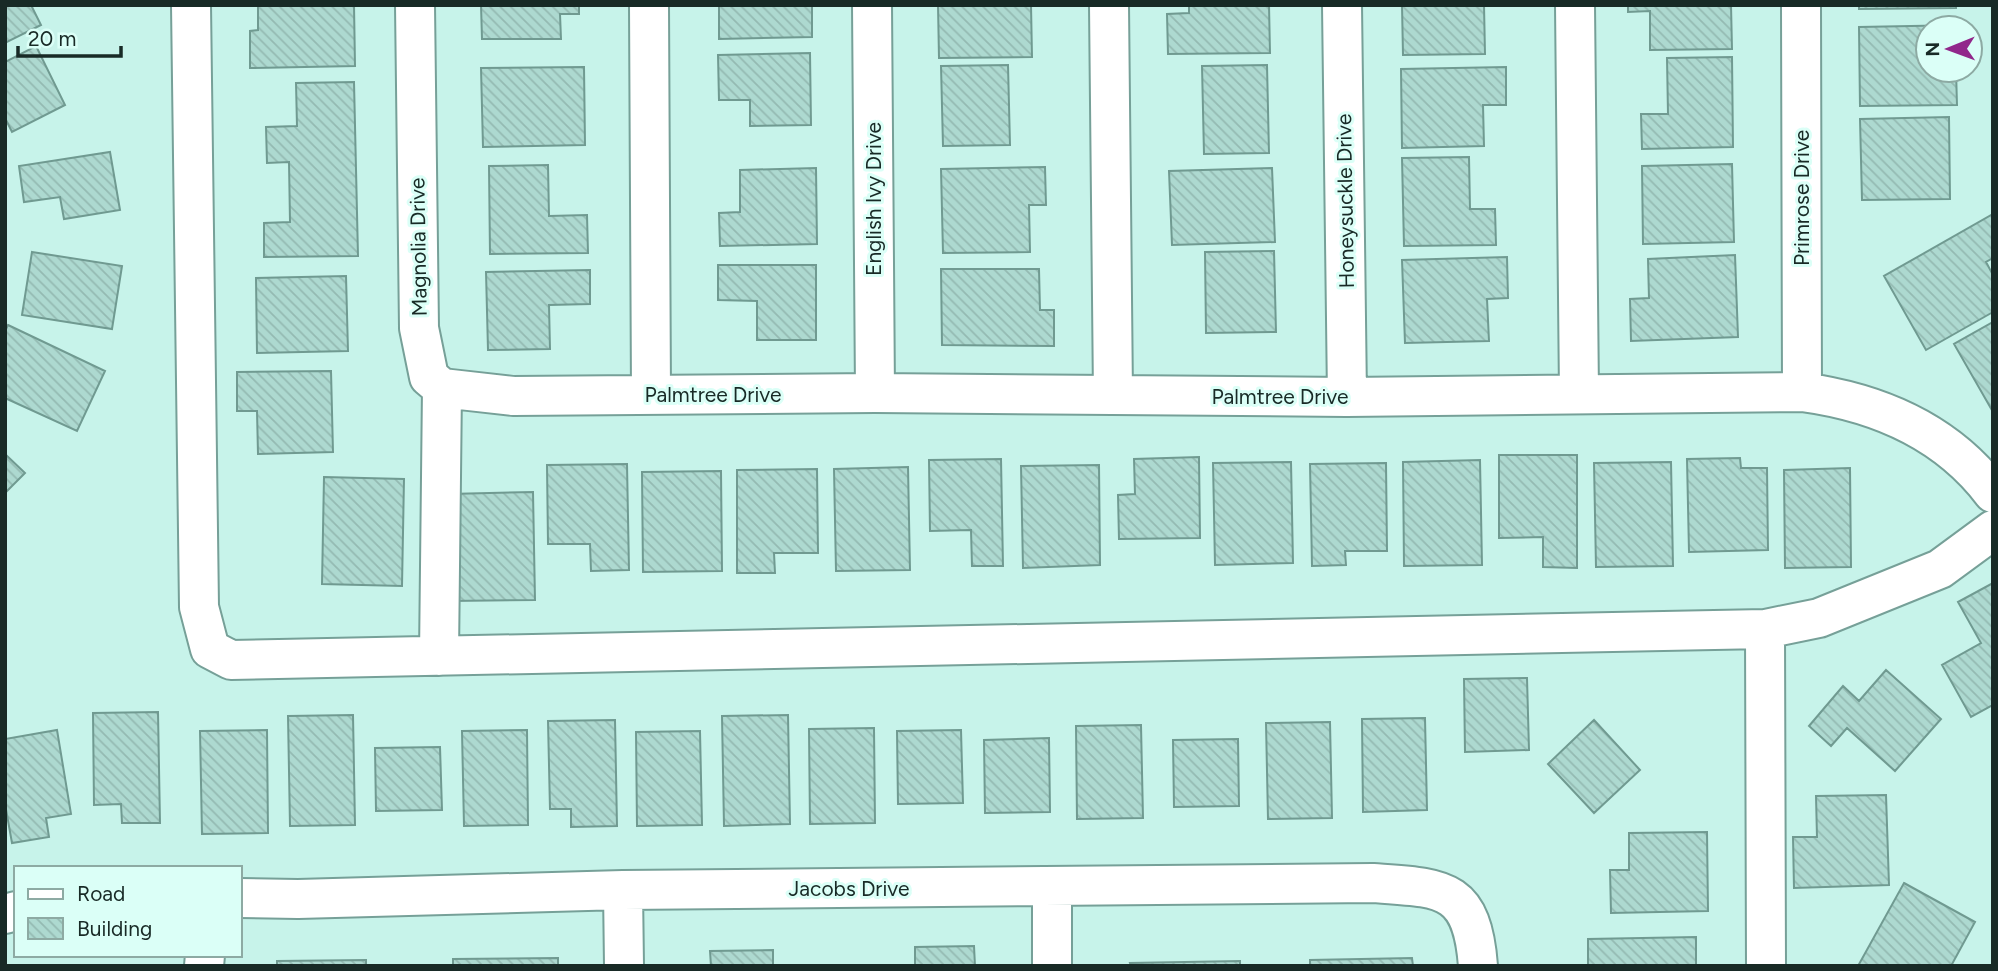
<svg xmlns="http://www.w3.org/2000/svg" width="1998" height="971" font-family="Figtree,sans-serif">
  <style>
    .building { fill: url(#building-back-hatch); stroke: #709a91; stroke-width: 2 }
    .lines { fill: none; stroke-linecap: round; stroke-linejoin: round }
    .minor-casing { stroke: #76a098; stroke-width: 42 }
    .minor { stroke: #fff; stroke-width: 38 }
    .labels { text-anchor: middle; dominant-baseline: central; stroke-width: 6; stroke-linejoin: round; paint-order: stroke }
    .street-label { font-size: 21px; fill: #182a26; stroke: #dbfff7 }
  </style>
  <defs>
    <pattern id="building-back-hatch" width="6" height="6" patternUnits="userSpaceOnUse" patternTransform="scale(1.75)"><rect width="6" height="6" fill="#add9d0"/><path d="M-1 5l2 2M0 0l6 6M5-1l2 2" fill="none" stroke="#94bab2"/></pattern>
  </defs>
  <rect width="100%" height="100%" fill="#c7f3ea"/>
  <path class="building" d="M5 5H31L41 25 5 43Z
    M258 5H354L355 66 250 68V31L258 30Z
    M481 5H579V14H560L561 39H482Z
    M719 5H812V37L719 39Z
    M938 5H1031L1032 57 939 58Z
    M1189 5H1269L1270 53 1168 54 1167 14 1189 13Z
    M1402 5H1484L1485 54 1403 55Z
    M1628 5H1731L1732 49 1650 50V11L1628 12Z
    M1859 5H1956V8L1859 9Z
    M1963 25V28H1928V70H1956L1957 105 1860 106 1859 27Z
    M36 46 65 105 12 132 5 118V62Z
    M810 53 811 125 750 126V100H719L718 55Z
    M1732 57 1733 147 1642 149 1641 114H1668L1667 58Z
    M1008 65 1010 145 943 146 941 66Z
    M1267 65 1269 153 1204 154 1202 66Z
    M584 67 585 145 483 147 481 68Z
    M1506 67V105H1483L1484 146 1402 148 1401 69Z
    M354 82 358 256 264 257V223L290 222 289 162 267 163 266 127 297 126 296 83Z
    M1949 117 1950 199 1862 200 1860 119Z
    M110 152 120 210 64 219 60 197 24 202 19 166Z
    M1469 157 1470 209H1495L1496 245 1404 246 1402 158Z
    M1732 164 1734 242 1643 244 1642 166Z
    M548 165 549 216 587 215 588 253 490 254 489 166Z
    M1045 167 1046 205H1029L1030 252 943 253 941 169Z
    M816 168 817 244 720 246 719 213 740 212V170Z
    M1272 168 1275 242 1172 245 1169 171Z
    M1993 214V258L1986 262 1993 275V312L1926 350 1884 276Z
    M1274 251 1276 332 1206 333 1205 252Z
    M32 252 122 266 112 329 22 315Z
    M1735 255 1738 337 1631 341 1630 299 1649 298 1648 259Z
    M1507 257 1508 298 1487 299 1489 341 1405 343 1402 260Z
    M718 265H816V340H757V301L718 300Z
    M941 269H1039L1040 310H1054V346L942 345Z
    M590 270V304L549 305 550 349 488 350 486 272Z
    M346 276 348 351 257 353 256 278Z
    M1993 322V412L1954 344Z
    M8 325 105 371 77 431 5 398V331Z
    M331 371 333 452 258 454 257 411H237V372Z
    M5 454 25 473 5 493Z
    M1499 455H1577V568L1543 567V537L1499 538Z
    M1199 457 1200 538 1119 539 1118 495 1135 494 1134 459Z
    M1740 458 1741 468H1767L1768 550 1689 552 1687 459Z
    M1001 459 1003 566H972L971 530 930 531 929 460Z
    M1480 460 1482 565 1404 566 1403 462Z
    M1291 462 1293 563 1215 565 1213 463Z
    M1671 462 1673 566 1596 567 1594 463Z
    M1386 463 1387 551H1345L1346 565 1312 566 1310 464Z
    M627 464 629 570 591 571 590 544H548L547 465Z
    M1099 465 1100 565 1023 568 1021 466Z
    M908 467 910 570 836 571 834 469Z
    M1850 468 1851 567 1785 568 1784 470Z
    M817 469 818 553H774L775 573H737V470Z
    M721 471 722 571 643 572 642 472Z
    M324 477 404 479 402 586 322 584Z
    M533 492 535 600 451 601 449 494Z
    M1993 583V705L1971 717 1942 665 1981 643 1958 602Z
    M1886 670 1941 719 1895 771 1847 728 1831 746 1809 726 1843 686 1859 701Z
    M1527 678 1529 750 1465 752 1464 679Z
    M158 712 160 823H122L121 804 94 805 93 713Z
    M353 715 355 825 290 826 288 716Z
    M788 715 790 824 724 826 722 716Z
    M1425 718 1427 810 1363 812 1362 719Z
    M615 720 617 826 571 827V809H550L548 721Z
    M1594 720 1640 770 1594 813 1548 764Z
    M1330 722 1332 818 1268 819 1266 723Z
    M1141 725 1143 818 1077 819 1076 726Z
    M874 728 875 823 810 824 809 729Z
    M57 730 71 814 46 818 49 837 12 843 5 804V739Z
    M267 730 268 833 202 834 200 731Z
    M527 730 528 825 464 826 462 731Z
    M961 730 963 803 898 804 897 731Z
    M700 731 702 825 637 826 636 732Z
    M1049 738 1050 812 985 813 984 740Z
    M1238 739 1239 806 1174 807 1173 740Z
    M440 747 442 810 376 811 375 748Z
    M1886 795 1889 885 1794 888 1793 837H1817L1816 796Z
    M1707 832 1708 911 1611 913 1610 870H1629V833Z
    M1904 883 1975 922 1951 966H1858Z
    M1696 937V966H1588V939Z
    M974 946 975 966H915V947Z
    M773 950V966H711L710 951Z
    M558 958V966H453V959Z
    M1412 958 1413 966H1310V960Z
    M366 960V966H277V961Z
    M1240 961V966H1131L1130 963Z"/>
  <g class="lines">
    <defs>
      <path id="minor" d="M191 5 199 607 210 649 231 660 1765 629
        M415 5 419 328 429 377 442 388 513 396 875 393 1347 397 1802 392C1876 402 1946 431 1993 493
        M649 5 651 394
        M872 5 875 393
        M1109 5 1113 395
        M1342 5 1347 397
        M1575 5 1579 394
        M1801 5 1802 392
        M439 656 442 388
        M1052 886V966
        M623 890 624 966
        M240 898 298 899 623 890 1373 883C1443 888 1472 886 1478 966
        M5 914 16 911
        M204 966 205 955
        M1766 966 1765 629 1819 618 1940 569 1993 530"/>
    </defs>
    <use href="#minor" class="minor-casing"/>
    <use href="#minor" class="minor"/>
  </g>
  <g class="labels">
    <g class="street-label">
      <text transform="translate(1801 198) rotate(-90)">Primrose Drive</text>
      <text transform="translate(873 199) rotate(-90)">English Ivy Drive</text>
      <text transform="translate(1345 201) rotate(-91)">Honeysuckle Drive</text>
      <text transform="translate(418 247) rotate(-91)">Magnolia Drive</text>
      <text x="713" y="394">Palmtree Drive</text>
      <text x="1280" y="396">Palmtree Drive</text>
      <text x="849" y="888">Jacobs Drive</text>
    </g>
  </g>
  <rect width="1998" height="971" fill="none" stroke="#182a26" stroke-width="14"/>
  <rect x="14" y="866" width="228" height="91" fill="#dbfff7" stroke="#8daaa3" stroke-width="2"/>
  <rect x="28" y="889" width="35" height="10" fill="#ffffff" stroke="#8daaa3" stroke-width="2"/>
  <text x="77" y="901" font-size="21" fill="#182a26">Road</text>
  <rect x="28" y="918" width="35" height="21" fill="url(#building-back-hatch)" stroke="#8daaa3" stroke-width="2"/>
  <text x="77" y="936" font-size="21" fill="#182a26">Building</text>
  <g transform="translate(1949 49) rotate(269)"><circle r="33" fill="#dbfff7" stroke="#8daaa3" stroke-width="2"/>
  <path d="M0-5L12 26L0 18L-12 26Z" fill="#91278b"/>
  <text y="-10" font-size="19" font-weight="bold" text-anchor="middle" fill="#182a26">N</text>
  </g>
  <path d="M18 46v10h103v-10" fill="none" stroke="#182a26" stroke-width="3.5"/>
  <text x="28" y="46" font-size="21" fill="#182a26" stroke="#dbfff7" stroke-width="5" paint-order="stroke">20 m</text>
</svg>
